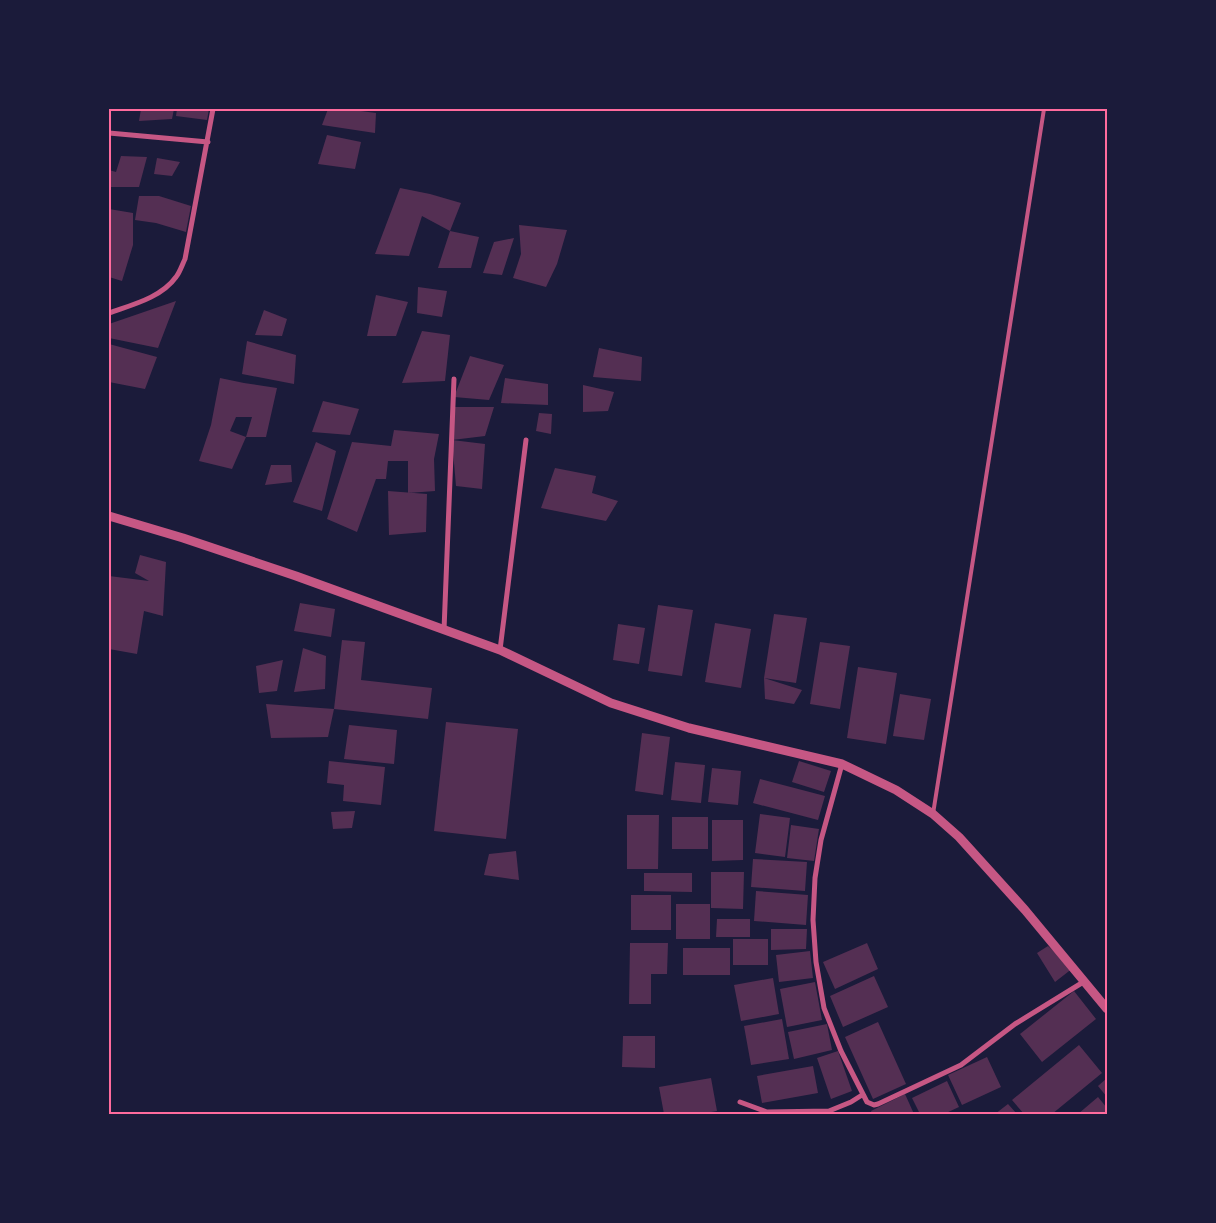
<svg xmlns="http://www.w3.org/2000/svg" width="1216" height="1223" font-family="Arial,sans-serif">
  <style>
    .building { fill: #542f53; fill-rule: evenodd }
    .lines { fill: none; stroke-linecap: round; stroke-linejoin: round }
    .service { stroke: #c65784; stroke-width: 4 }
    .minor { stroke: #c65784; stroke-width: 5 }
    .tertiary { stroke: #c65784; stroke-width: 9 }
    .neatline { fill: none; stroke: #ff6b9d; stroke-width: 2 }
  </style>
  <rect width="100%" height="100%" fill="#1b1b3a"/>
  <path class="building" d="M141 109H174L172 119 139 121Z
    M177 109H209L207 120 176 116Z
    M328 109H346L376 113 375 133 322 125Z
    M327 135 361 142 355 169 318 164Z
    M121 156 147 157 139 187H109V170L116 172Z
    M157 158 180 162 172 176 154 174Z
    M400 188 430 194 461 203 450 231 422 216 409 256 375 254Z
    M139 196H159L191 206 186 232 156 223 135 220Z
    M109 209 133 213V245L122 281 109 277Z
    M519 225 567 230 557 264 546 287 513 278 521 254Z
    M450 231 479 237 471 268H438Z
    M514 238 502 275 483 273 494 242Z
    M418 287 447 291 442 317 417 313Z
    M376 295 408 302 396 336H367Z
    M176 301 158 348 109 338V324Z
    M264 310 287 319 282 336 255 335Z
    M422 331 450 335 445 381 402 383Z
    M247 341 296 355 294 384 242 374Z
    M109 344 157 357 145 389 109 382Z
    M599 348 642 357 641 381 593 377Z
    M470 356 504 365 489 400 454 397Z
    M220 378 244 383 277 388 266 437H246L232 469 199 461 211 425ZM236 417H252L246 437 230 431Z
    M505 378 548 384V405L501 403Z
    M583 385 614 392 608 411 583 412Z
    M323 401 359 409 350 435 312 432Z
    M453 407H494L485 436 452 440Z
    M539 413 552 414 551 434 536 431Z
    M394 430 439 434 434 459 435 491 408 493V461H388L386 479H376L357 532 327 519 352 442 391 446Z
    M452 440 485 444 482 489 456 486Z
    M316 442 336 451 322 511 293 502Z
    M271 465H291L292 482 265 485Z
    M555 468 596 476 592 493 618 501 606 521 541 508Z
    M388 491 427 494 426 532 389 535Z
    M140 555 166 562 163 616 144 611 137 654 109 649V576L149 581 135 573Z
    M300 603 335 609 331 637 294 631Z
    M658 605 693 610 682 676 648 671Z
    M774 614 807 618 796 683 764 678Z
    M715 623 751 629 741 688 705 682Z
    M618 624 645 628 639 664 613 660Z
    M342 640 365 642 361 680 432 688 428 719 334 709 328 737 271 738 266 704 334 709Z
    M820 642 850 646 840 709 810 704Z
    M303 648 326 656 325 689 294 692Z
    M283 660 277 691 259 693 256 666Z
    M858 667 897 673 886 744 847 738Z
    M764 678 802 690 794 704 765 699Z
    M900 694 931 699 924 740 893 736Z
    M446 722 518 729 506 839 434 831Z
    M349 725 397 730 394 764 344 759Z
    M642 733 670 737 663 795 635 791Z
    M329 761 385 767 381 805 343 801 344 785 327 783Z
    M799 761 831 771 824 792 792 782Z
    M675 762 705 765 701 803 671 800Z
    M712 768 741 771 738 805 708 802Z
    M760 779 825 796 818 820 753 803Z
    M355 811 352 828 333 829 331 812Z
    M760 814 790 818 785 857 755 853Z
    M627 815H659L658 869H627Z
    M672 817H708V849H672Z
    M712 820H743V860L712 861Z
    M791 825 819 829 814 861 787 858Z
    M516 851 519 880 484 875 489 854Z
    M753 859 807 862 805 891 751 887Z
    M711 872H744L743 909 711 908Z
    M644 873H692V892L644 891Z
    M756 891 808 895 806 925 754 921Z
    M631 895H671V930H631Z
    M676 904H710V939H676Z
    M717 919H750V937H716Z
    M771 929H807L806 949 771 950Z
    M733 939H768V965H733Z
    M630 943H668L667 974H651V1004H629Z
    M867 943 878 969 835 989 823 962Z
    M1048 946 1073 968 1055 982 1037 953Z
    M683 948H730V975H683Z
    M810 951 813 978 779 982 776 955Z
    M874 976 888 1007 843 1027 830 996Z
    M773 978 779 1014 741 1021 734 985Z
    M815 982 822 1020 787 1027 780 989Z
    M1074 991 1096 1019 1042 1062 1020 1034Z
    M782 1019 789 1059 751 1065 744 1026Z
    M878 1022 906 1084 873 1099 845 1037Z
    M827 1024 832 1050 794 1059 788 1032Z
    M623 1036H655V1068L622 1067Z
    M1079 1045 1102 1073 1052 1114H1024L1012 1100Z
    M838 1051 852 1091 831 1099 817 1058Z
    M987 1057 1001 1087 962 1105 948 1075Z
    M813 1066 818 1093 762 1103 757 1076Z
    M711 1078 717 1111 700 1114H664L659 1087Z
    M1107 1078V1097L1098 1086Z
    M947 1081 959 1107 944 1114H920L912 1098Z
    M905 1094 914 1114H872L871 1111Z
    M1098 1097 1107 1108V1114H1078Z
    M1008 1104 1017 1114H995Z"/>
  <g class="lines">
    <path class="service" d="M933 814 1044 109"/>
    <path class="minor" d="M109 133 208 142
      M109 313C131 305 161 298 176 277 180 272 182 265 185 259L213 109
      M444 630 454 379
      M500 650 526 440
      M842 764 821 840 815 878 813 920 816 962 824 1008 841 1051 867 1102 874 1105 878 1104 961 1065 1015 1024 1085 981
      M740 1102 767 1112 829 1111 851 1102 862 1095"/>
    <path class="tertiary" d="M109 516 183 538 296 576 500 650 611 703 689 728 842 764 896 790 933 814 959 837 1025 910 1107 1009"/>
  </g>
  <rect width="1216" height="1223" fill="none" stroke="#1b1b3a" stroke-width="220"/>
  <rect x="110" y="110" width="996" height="1003" class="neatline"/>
</svg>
